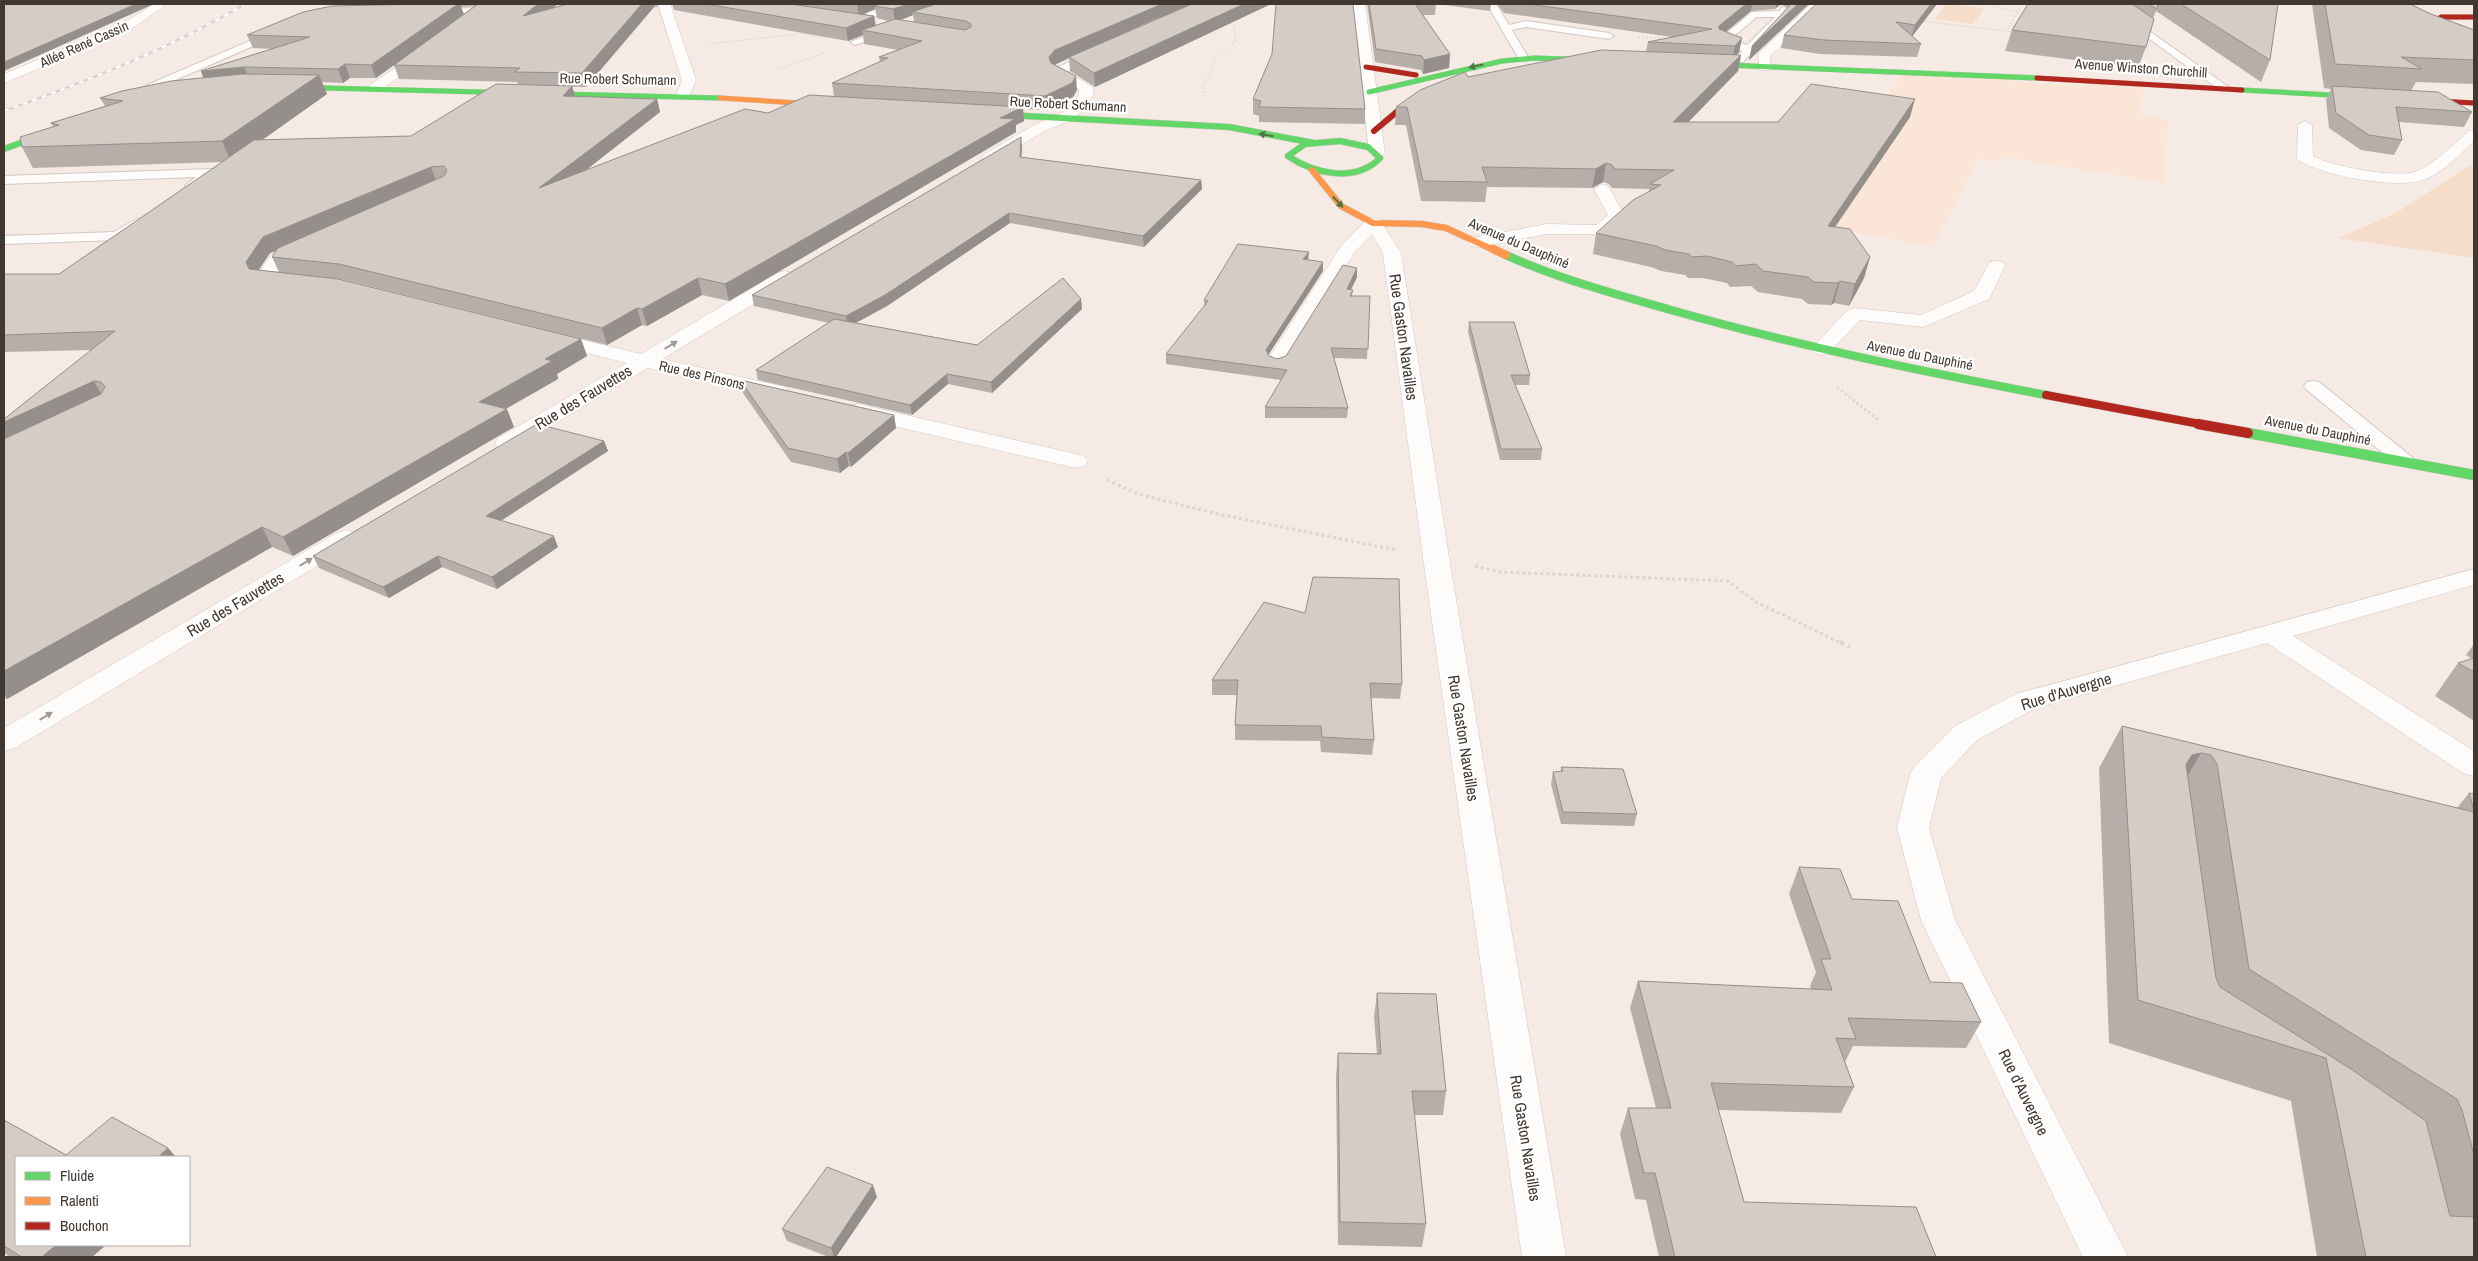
<svg xmlns="http://www.w3.org/2000/svg" width="2478" height="1261" font-family="'Archivo Narrow',sans-serif">
  <style>
    .built { fill: #fae5d6 }
    .green { fill: #f6ddca }
    .lines { fill: none; stroke-linecap: round; stroke-linejoin: round }
    .lane-casing { stroke: #d2c9c3; stroke-width: 2 }
    .street-casing { stroke: #d2c9c3; stroke-width: 1 }
    .fast-far3-casing { stroke: #d2c9c3; stroke-width: 5.5 }
    .fast-far2-casing { stroke: #d2c9c3; stroke-width: 7 }
    .fast-far1-casing { stroke: #d2c9c3; stroke-width: 9 }
    .fast-casing { stroke: #d2c9c3; stroke-width: 11 }
    .slow-far2-casing { stroke: #d2c9c3; stroke-width: 5.5 }
    .slow-far1-casing { stroke: #d2c9c3; stroke-width: 7 }
    .slow-casing { stroke: #d2c9c3; stroke-width: 9 }
    .jam-far3-casing { stroke: #d2c9c3; stroke-width: 5.5 }
    .jam-far2-casing { stroke: #d2c9c3; stroke-width: 7 }
    .jam-far1-casing { stroke: #d2c9c3; stroke-width: 9 }
    .jam-casing { stroke: #d2c9c3; stroke-width: 11 }
    .path-far3 { stroke: #d9d6d3; stroke-width: 1; stroke-dasharray: 2 2; stroke-linecap: butt }
    .path-far2 { stroke: #d9d6d3; stroke-width: 2.5; stroke-dasharray: 2.5 2.5; stroke-linecap: butt }
    .path-far1 { stroke: #d9d6d3; stroke-width: 3; stroke-dasharray: 3 3; stroke-linecap: butt }
    .path { stroke: #d9d6d3; stroke-width: 4; stroke-dasharray: 4.5 4.5; stroke-linecap: butt }
    .lane { fill: #fefcfb; fill-rule: evenodd }
    .street { fill: #fefcfb; fill-rule: evenodd }
    .fast-far3 { stroke: #63d668; stroke-width: 5 }
    .fast-far2 { stroke: #63d668; stroke-width: 6 }
    .fast-far1 { stroke: #63d668; stroke-width: 8 }
    .fast { stroke: #63d668; stroke-width: 10 }
    .slow-far2 { stroke: #ff974d; stroke-width: 5 }
    .slow-far1 { stroke: #ff974d; stroke-width: 6 }
    .slow { stroke: #ff974d; stroke-width: 8 }
    .jam-far3 { stroke: #b3261e; stroke-width: 5 }
    .jam-far2 { stroke: #b3261e; stroke-width: 6 }
    .jam-far1 { stroke: #b3261e; stroke-width: 8 }
    .jam { stroke: #b3261e; stroke-width: 10 }
    .rail-casing { stroke: #d7d4d2; stroke-width: 2.5 }
    .rail { stroke: #fff; stroke-width: 2; stroke-dasharray: 5; stroke-linecap: butt }
    .wall { fill: #b6afa9; fill-rule: evenodd }
    .shaded-wall { fill: #948f8a }
    .building { fill: #d4ccc5; stroke: #948f8a }
    .oneway { fill: #4f7747 }
    .oneway2 { fill: #a09a96 }
    .labels { text-anchor: middle; dominant-baseline: central; stroke-width: 4.5; stroke-linejoin: round; paint-order: stroke }
    .far-street-label { font-size: 14px; fill: #413831; stroke: #fff }
    .street-label { font-size: 16px; fill: #413831; stroke: #fff }
  </style>
  <rect width="100%" height="100%" fill="#f5ebe4"/>
  <path class="built" d="M1902 75 2002 78 2015 82 2088 86 2095 83 2145 87 2139 115 2170 120 2164 154 2167 157 2165 183 2003 157 1999 162 1979 159 1932 247 1669 197 1846 150Z"/>
  <path class="green" d="M1947 4 1984 8 1973 24 1935 19Z
    M2474 163V258L2338 238 2394 214Z"/>
  <g class="lines">
    <defs>
      <path id="lane" d="M895 4H909L873 17 865 23 857 21 867 13Z
        M1487 4H1496L1509 25 1526 21 1609 33 1614 36 1609 39 1526 27 1512 30 1529 59 1528 61H1520Z
        M2101 4H2111L2230 88 2228 90H2220Z
        M1784 7 1791 11 1787 16 1743 62H1735L1734 60 1742 51 1717 41 1752 12 1780 11 1781 8ZM1757 17H1775L1747 45 1729 40Z
        M480 8 485 11 483 13 431 15 426 12 431 9Z
        M892 27 895 28V32L855 45 850 42Z
        M280 28 285 31 283 33 155 89 144 97 142 103H134L132 101 135 94 147 85Z
        M212 169 217 170 218 173 217 176 192 190 185 186 196 177 4 184V176Z
        M138 218 145 222 143 225 117 240 4 244V236L114 232Z
        M2313 381 2319 382 2413 458 2415 462 2413 466H2399L2307 390 2304 386 2307 382Z"/>
      <path id="street" d="M154 4H167L130 30 4 83V74L122 24Z
        M658 4H670L696 80 688 98 683 99 676 95 682 80Z
        M1353 4H1365L1385 153 1377 158 1369 153Z
        M1811 4H1823L1770 56 1771 67 1770 70H1760L1758 55 1760 52Z
        M1104 45 1108 46 1110 49 1108 52 1066 72 1093 87V95L1079 114 1067 122 1046 130 995 160H985L982 157 985 154 1036 124 1057 116 1069 108 1079 95V89L1054 77 1052 70Z
        M426 47 430 48 432 51 430 54 380 91H370L368 88 370 85Z
        M2305 121 2312 125 2313 156C2329 166 2395 178 2414 172 2431 168 2455 143 2469 131L2474 130V141C2460 154 2444 171 2426 179 2400 190 2324 176 2300 161L2297 158 2298 125Z
        M1602 184 1608 186 1625 216 1606 234H1547L1477 247 1471 246 1468 242 1471 238 1477 237 1547 224 1596 225 1608 215 1594 189Z
        M1373 218 1379 219 1401 253 1449 557 1566 1257H1522L1423 557 1383 253 1372 234 1354 253 1284 365 1277 367 1270 365 1267 361 1341 246 1367 219Z
        M307 241 313 242 316 246 313 250 284 263 276 275 299 278 301 282 299 286 292 288 257 283 255 279 271 255Z
        M1996 261 2002 262 2005 266 1989 299 1923 327 1860 320 1828 353 1821 355 1814 353 1811 349 1848 310 1855 308 1921 315 1974 291 1990 262Z
        M785 271 792 273 794 277 792 281 662 359 785 387 788 392 785 397 777 398 648 368 514 448 506 450 498 448 495 443 498 438 627 363 542 342 539 338 542 334 549 332 641 354 778 273Z
        M858 404 1076 454 1084 456 1088 461 1084 466 1076 468 850 416 847 411 850 406Z
        M346 530 355 533 359 538 355 543 15 748 4 751V728L337 533Z
        M2474 569V585L2293 636 2474 751V776L2463 773 2267 643 2036 708 1977 740 1941 778 1929 828 1955 920 2128 1257H2083L1921 920 1897 828 1910 774 1915 766 1955 726 2016 694Z"/>
      <path id="fast-far3" d="M1702 64 2037 78
        M286 87 720 98
        M2242 90 2366 97
        M1369 92 1502 61 1535 58 1594 60"/>
      <path id="fast-far2" d="M988 114 1229 127 1314 143
        M1340 141 1368 147 1380 158C1356 183 1314 174 1288 156L1305 144Z
        M4 149 56 130"/>
      <path id="fast-far1" d="M1506 255C1559 279 1615 294 1671 310 1794 345 1920 371 2046 395"/>
      <path id="fast" d="M2248 433 2474 475"/>
      <path id="slow-far2" d="M720 98 830 105"/>
      <path id="slow-far1" d="M1312 170 1341 206 1373 223 1422 224 1446 228 1496 251"/>
      <path id="slow" d="M1493 249 1506 255"/>
      <path id="jam-far3" d="M2474 17H2441L2435 21 2443 26 2474 34
        M1366 67 1416 75
        M2037 78 2242 90
        M2419 100 2474 103
        M1397 111 1429 95"/>
      <path id="jam-far2" d="M1374 131 1399 110"/>
      <path id="jam-far1" d="M2046 395 2205 425"/>
      <path id="jam" d="M2198 424 2248 433"/>
    </defs>
    <use href="#lane" class="lane-casing"/>
    <use href="#street" class="street-casing"/>
    <use href="#fast-far3" class="fast-far3-casing"/>
    <use href="#fast-far2" class="fast-far2-casing"/>
    <use href="#fast-far1" class="fast-far1-casing"/>
    <use href="#fast" class="fast-casing"/>
    <use href="#slow-far2" class="slow-far2-casing"/>
    <use href="#slow-far1" class="slow-far1-casing"/>
    <use href="#slow" class="slow-casing"/>
    <use href="#jam-far3" class="jam-far3-casing"/>
    <use href="#jam-far2" class="jam-far2-casing"/>
    <use href="#jam-far1" class="jam-far1-casing"/>
    <use href="#jam" class="jam-casing"/>
    <path class="path-far3" d="M1984 4 2017 12
      M1921 21 2014 32
      M2006 31 2023 4
      M805 34 828 38
      M1638 37 1660 38
      M709 44 807 33
      M777 70 827 52
      M1204 97 1203 85 1211 74 1214 60 1236 41 1234 25 1227 22"/>
    <path class="path-far2" d="M1837 387 1880 421"/>
    <path class="path-far1" d="M1107 480 1138 494 1218 514 1396 550
      M1475 566 1501 572 1728 581 1756 602 1843 644"/>
    <path class="path" d="M1840 642 1850 647"/>
    <use href="#lane" class="lane"/>
    <use href="#street" class="street"/>
    <use href="#fast-far3" class="fast-far3"/>
    <use href="#fast-far2" class="fast-far2"/>
    <use href="#fast-far1" class="fast-far1"/>
    <use href="#fast" class="fast"/>
    <use href="#slow-far2" class="slow-far2"/>
    <use href="#slow-far1" class="slow-far1"/>
    <use href="#slow" class="slow"/>
    <use href="#jam-far3" class="jam-far3"/>
    <use href="#jam-far2" class="jam-far2"/>
    <use href="#jam-far1" class="jam-far1"/>
    <use href="#jam" class="jam"/>
    <defs>
      <path id="rail" d="M4 111C87 81 169 49 245 4"/>
    </defs>
    <use href="#rail" class="rail-casing"/>
    <use href="#rail" class="rail"/>
  </g>
  <path class="wall" d="M343 4H558L552 8 568 4H658L657 7H654L586 87H572L575 97 657 99 660 112 586 170 768 113 834 96 832 83 880 62 879 57 898 50 864 44 863 35 848 41 674 10 672 4H1271L1095 87 1070 71 1069 58 1056 64 1055 65 1077 90 1073 97 1046 110 1023 109 1024 121 1016 125V132L729 301 702 295 647 326 642 325 607 345 345 280 338 279 581 339 587 356 557 374 558 379 506 409 514 427 293 556 272 547 7 699 4 697V419L92 350 4 352V274H59L222 162 33 168 22 147 53 127 51 123 105 106 100 98 203 78 201 71 272 49 253 48 247 35 344 6ZM475 6 464 14 461 7ZM875 9 877 18 889 21 876 26 874 16 863 14ZM913 15 914 22 901 20ZM1163 16 1108 40 1155 19ZM394 65 399 79 517 82 518 85 411 136 262 140 327 94 322 82 343 83 350 78H376ZM277 251 272 257 279 272 259 270 270 253Z
    M1367 4H1436L1435 15H1423L1450 54 1449 68 1423 74 1421 70 1375 62Z
    M1437 4H1491L1490 11Z
    M1497 4H1809L1749 60 1752 46 1788 8 1781 4 1775 9 1751 11 1725 32 1742 38 1739 52 1736 55H1741L1738 71 1688 122H1778L1910 117 1835 227 1870 257 1864 278 1849 306 1834 303 1831 305 1808 304 1802 299 1758 292 1751 286 1730 287 1727 283 1703 278H1688L1685 275 1661 271 1651 267 1593 254 1596 233 1649 191V189L1612 188 1609 184 1603 182 1592 188 1487 187 1485 202 1421 201 1406 125H1395L1396 107 1468 77 1646 51 1648 42 1672 37 1504 13Z
    M1937 4 1912 36 1921 44 1917 57 1820 54 1781 48 1784 35Z
    M2028 4H2278L2270 60 2261 82 2156 11 2153 18 2146 47 2138 68 2005 51 2012 30Z
    M2312 4H2410L2431 14 2474 30V84L2416 82 2411 91 2472 112 2464 127 2399 122 2402 140 2394 155 2361 150 2329 128 2326 100 2331 89 2324 88Z
    M1272 54 1365 109V124L1259 122V116L1253 114V99Z
    M1022 146 1021 158 1201 180 1202 189 1144 247 1010 223 887 306 856 323 977 345 1081 299 1082 309 992 393 948 384 912 415 758 380 756 370 829 323 754 306 752 295Z
    M1308 260 1323 271 1268 355 1277 359 1286 356 1357 268V277L1351 289 1353 290 1352 296H1370L1367 359 1334 358 1348 408 1347 418H1265V407L1281 380 1166 364V354L1204 306V300Z
    M1469 322 1530 375 1529 385H1515L1542 449 1541 460H1500L1468 332Z
    M740 380 894 415 896 428 851 467 849 466 840 473 791 462 743 393Z
    M604 441 608 451 501 521 558 547 497 589 442 567 389 598 319 568 313 556Z
    M1264 602 1402 684 1400 699 1371 698 1374 740 1372 755 1321 752 1320 741 1235 740V725L1237 695H1212V680Z
    M2474 644V721L2435 696 2458 663 2472 659 2466 655Z
    M2122 726 2457 808 2469 793 2474 794V1257H2317L2291 1101 2109 1043 2099 768Z
    M1561 767 1637 814 1634 826 1561 824 1551 784 1553 772 1561 771Z
    M1799 867 1852 899 1930 982 1981 1022 1966 1048 1853 1046 1845 1062 1854 1087 1841 1113 1718 1110 1744 1202 1936 1257H1659L1646 1200 1635 1199 1620 1134 1628 1108H1656L1630 1008 1638 981 1811 989 1810 986 1816 972 1789 894Z
    M1377 993 1446 1091 1443 1115H1414L1426 1224 1422 1247 1338 1245 1336 1076 1338 1053 1377 1054 1374 1017Z
    M4 1120 66 1155 168 1148 176 1157H16V1245H106L92 1257H10L4 1253Z
    M877 1197 836 1257H829L787 1241 782 1229Z"/>
  <path class="shaded-wall" d="M136 4H154L4 71V62Z
    M458 4H460L464 15 376 78 371 65Z
    M538 4H558L527 29 523 16Z
    M642 4H653L654 7 586 87 582 73Z
    M857 4H899L875 6V9L859 16Z
    M908 4H943L912 12 913 15 895 22 893 9Z
    M1162 4H1198L1155 19 1056 64 1050 71 1049 57 1055 50Z
    M1244 4H1271L1095 87 1094 73Z
    M1746 4H1752L1751 11 1716 40 1719 26Z
    M1777 4H1781L1775 9Z
    M1798 4H1809L1749 60 1752 46Z
    M1931 4H1937L1911 38 1915 25Z
    M874 16 876 29 862 30 863 35 848 41 846 28Z
    M1742 38 1739 52 1732 59 1735 46Z
    M1450 54 1449 68 1423 74 1424 60Z
    M1741 55 1738 71 1670 141 1673 122Z
    M345 64 350 78 343 83 338 69Z
    M244 67 250 81 207 85 201 71Z
    M319 75 327 94 231 162 222 141Z
    M1076 76 1077 90 1073 97 1046 110 1045 96Z
    M572 86 576 99 563 96Z
    M657 99 660 112 544 203 539 188Z
    M1915 99 1910 117 1822 246 1828 226Z
    M1023 107 1024 121 1016 125V132L729 301 725 284 1000 118Z
    M1021 137 1022 146 1021 167 1020 157Z
    M1606 163 1603 182 1592 188 1596 169Z
    M431 167 436 181 270 253 253 278 246 262 263 237Z
    M1201 180 1202 189 1144 247 1143 236Z
    M1009 213 1010 223 887 306 848 327 846 316Z
    M1309 252 1308 261 1303 259Z
    M1870 257 1864 278 1849 306 1855 284Z
    M1323 262V271L1265 360 1266 350Z
    M1357 268V277L1347 298V289Z
    M698 278 702 295 647 326 642 309Z
    M1840 281 1834 303 1831 305 1838 283Z
    M1081 299 1082 309 992 393 991 382Z
    M637 308 642 325 607 345 602 328Z
    M581 339 587 356 557 374 558 379 486 420 479 402 545 359Z
    M947 374 948 384 912 415 910 405Z
    M94 381 104 399 4 444V422Z
    M507 409 514 427 293 556 283 537Z
    M894 415 896 428 851 467 848 453Z
    M604 441 608 451 491 527 486 516Z
    M846 452 849 466 840 473 837 459Z
    M262 527 272 547 7 699 4 694V671Z
    M554 536 558 547 497 589 492 577Z
    M438 556 442 567 389 598 383 587Z
    M2201 753 2176 796 2167 798 2192 755Z
    M168 1148 176 1157H158Z
    M873 1185 877 1197 836 1257H834L831 1248Z
    M56 1245H106L92 1257H42Z"/>
  <path class="building" d="M4 4H136L4 62Z
    M425 4H458L371 65 345 64 338 69 244 67 201 71 310 37 247 35 303 12 332 6Z
    M478 4H538L523 16 568 4H642L582 73 514 72 520 68 394 65Z
    M706 4H790L874 16 846 28Z
    M879 4H908L893 9 875 6Z
    M936 4H1162L1055 50 1049 57 1051 63 1076 76 1072 83 1045 96 832 83 888 58 879 57 922 41 862 30 895 19 965 30 971 27V24L966 21 912 12Z
    M1192 4H1244L1094 73 1069 57Z
    M1276 4H1353L1365 109 1259 107 1261 101 1253 99 1272 54Z
    M1369 4H1415L1450 54 1424 60 1422 56 1376 49Z
    M1528 4H1746L1719 26V29L1742 38 1735 46 1648 42 1712 29Z
    M1791 4H1798L1752 46Z
    M1816 4H1931L1915 25 1896 22 1921 44 1824 40 1784 35Z
    M2028 4H2132L2154 19 2146 47 2012 30Z
    M2149 4H2158L2157 9Z
    M2181 4H2278L2270 60Z
    M2325 4H2410L2431 14 2474 30V60L2401 57 2422 69 2335 64Z
    M1601 50 1741 55 1673 122H1778L1811 84 1915 99 1828 226 1850 229 1870 257 1855 284 1840 281 1838 283 1814 282 1808 277 1763 271 1756 264 1735 266 1732 262 1707 256 1692 257 1689 254 1665 250 1656 246 1596 233 1633 200 1661 185 1650 184 1674 170 1615 169 1612 165 1606 163 1596 169 1482 167 1487 182 1423 181 1407 107H1396L1420 90 1465 72 1468 77Z
    M242 74 319 75 222 141 22 147 20 137 59 125 51 123 123 101 100 98 122 91 171 81Z
    M496 84 572 86 563 96 657 99 539 188 745 109 768 113 809 95 1023 107 1000 118 1015 119 725 284 698 278 642 309 637 308 602 328 339 264 272 257 278 248 444 176 447 170 444 166 431 167 263 237 246 262 249 269 338 279 581 339 545 359 552 361 479 402 507 409 283 537 262 527 4 671V439L101 394 105 387 101 382 94 381 4 422V419L115 331 4 335V274H59L254 140 411 136Z
    M2332 86 2438 92 2472 112 2396 107 2402 140 2369 135 2336 113Z
    M1021 137 1020 157 1201 180 1143 236 1009 213 885 295 846 316 752 295Z
    M1238 244 1309 252 1303 259 1323 262 1266 350 1269 356 1277 359 1286 356 1343 265 1357 268 1347 289 1353 290 1350 296H1370L1368 349 1331 348 1348 408 1265 407 1287 370 1166 354 1208 301 1204 300Z
    M1063 278 1081 299 991 382 947 374 910 405 756 370 834 319 977 345Z
    M1469 322H1514L1530 375H1511L1542 449H1501Z
    M740 380 894 415 848 453 846 452 837 459 788 448Z
    M537 424 604 441 486 516 554 536 492 577 438 556 383 587 313 556Z
    M1313 577 1399 579 1402 684 1370 683 1374 740 1322 737 1321 726 1235 725 1238 680H1212L1264 602 1305 613Z
    M2474 658V672L2458 663Z
    M2122 726 2474 812V1155L2462 1110 2457 1099 2249 969 2217 764 2211 755 2201 753 2192 755 2186 764 2216 978 2220 987 2351 1069 2426 1121 2450 1216 2474 1217V1257H2366L2326 1058 2138 1000Z
    M1561 767 1623 769 1637 814 1563 812 1553 772 1563 771Z
    M2469 793 2474 794V810Z
    M1799 867 1840 869 1852 899 1898 901 1930 982 1962 983 1981 1022 1848 1018 1856 1039 1836 1038 1854 1087 1711 1083 1744 1202 1916 1207 1936 1257H1675L1655 1173H1644L1628 1108H1671L1638 981 1832 990 1821 959H1831Z
    M1377 993 1436 994 1446 1091H1412L1426 1224 1340 1222 1338 1053 1381 1054Z
    M112 1117 168 1148 158 1157H16V1245H56L42 1257H22L4 1246V1120L66 1155Z
    M827 1167 873 1185 831 1248 782 1229Z"/>
  <defs><path id="oneway-solid" d="M-6-.8H1V-3.2L6.5 0L1 3.2V.8H-6Z" transform="scale(1.25)"/></defs>
  <g class="oneway">
    <use href="#oneway-solid" transform="translate(1476 66) rotate(168)"/>
    <use href="#oneway-solid" transform="translate(1266 135) rotate(-170)"/>
    <use href="#oneway-solid" transform="translate(1338 202) rotate(47)"/>
  </g>
  <g class="oneway2">
    <use href="#oneway-solid" transform="translate(671 345) rotate(-31)"/>
    <use href="#oneway-solid" transform="translate(306 562) rotate(-31)"/>
    <use href="#oneway-solid" transform="translate(46 716) rotate(-31)"/>
  </g>
  <g class="labels">
    <g class="far-street-label">
      <text transform="translate(84 44) rotate(-24)">Allée René Cassin</text>
      <text transform="translate(2141 68) rotate(4)">Avenue Winston Churchill</text>
      <text transform="translate(618 79) rotate(1)">Rue Robert Schumann</text>
      <text transform="translate(1068 104) rotate(3)">Rue Robert Schumann</text>
      <text transform="translate(1519 243) rotate(23)">Avenue du Dauphiné</text>
      <text transform="translate(1920 355) rotate(11)">Avenue du Dauphiné</text>
      <text transform="translate(702 375) rotate(13)">Rue des Pinsons</text>
      <text transform="translate(2318 430) rotate(11)">Avenue du Dauphiné</text>
    </g>
    <g class="street-label">
      <text transform="translate(1404 337) rotate(82)">Rue Gaston Navailles</text>
      <text transform="translate(583 397) rotate(-31)">Rue des Fauvettes</text>
      <text transform="translate(235 604) rotate(-31)">Rue des Fauvettes</text>
      <text transform="translate(2066 691) rotate(-17)">Rue d'Auvergne</text>
      <text transform="translate(1464 738) rotate(81)">Rue Gaston Navailles</text>
      <text transform="translate(2024 1092) rotate(64)">Rue d'Auvergne</text>
      <text transform="translate(1526 1138) rotate(81)">Rue Gaston Navailles</text>
    </g>
  </g>
  <rect width="2478" height="1261" fill="none" stroke="#413831" stroke-width="10"/>
  <rect x="15" y="1156" width="175" height="90" fill="#ffffff" stroke="#b3afad"/>
  <rect x="25" y="1172" width="25" height="8" fill="#63d668" stroke="#b3afad"/>
  <text x="60" y="1181" font-size="15" fill="#413831">Fluide</text>
  <rect x="25" y="1197" width="25" height="8" fill="#ff974d" stroke="#b3afad"/>
  <text x="60" y="1206" font-size="15" fill="#413831">Ralenti</text>
  <rect x="25" y="1222" width="25" height="8" fill="#b3261e" stroke="#b3afad"/>
  <text x="60" y="1231" font-size="15" fill="#413831">Bouchon</text>
</svg>
